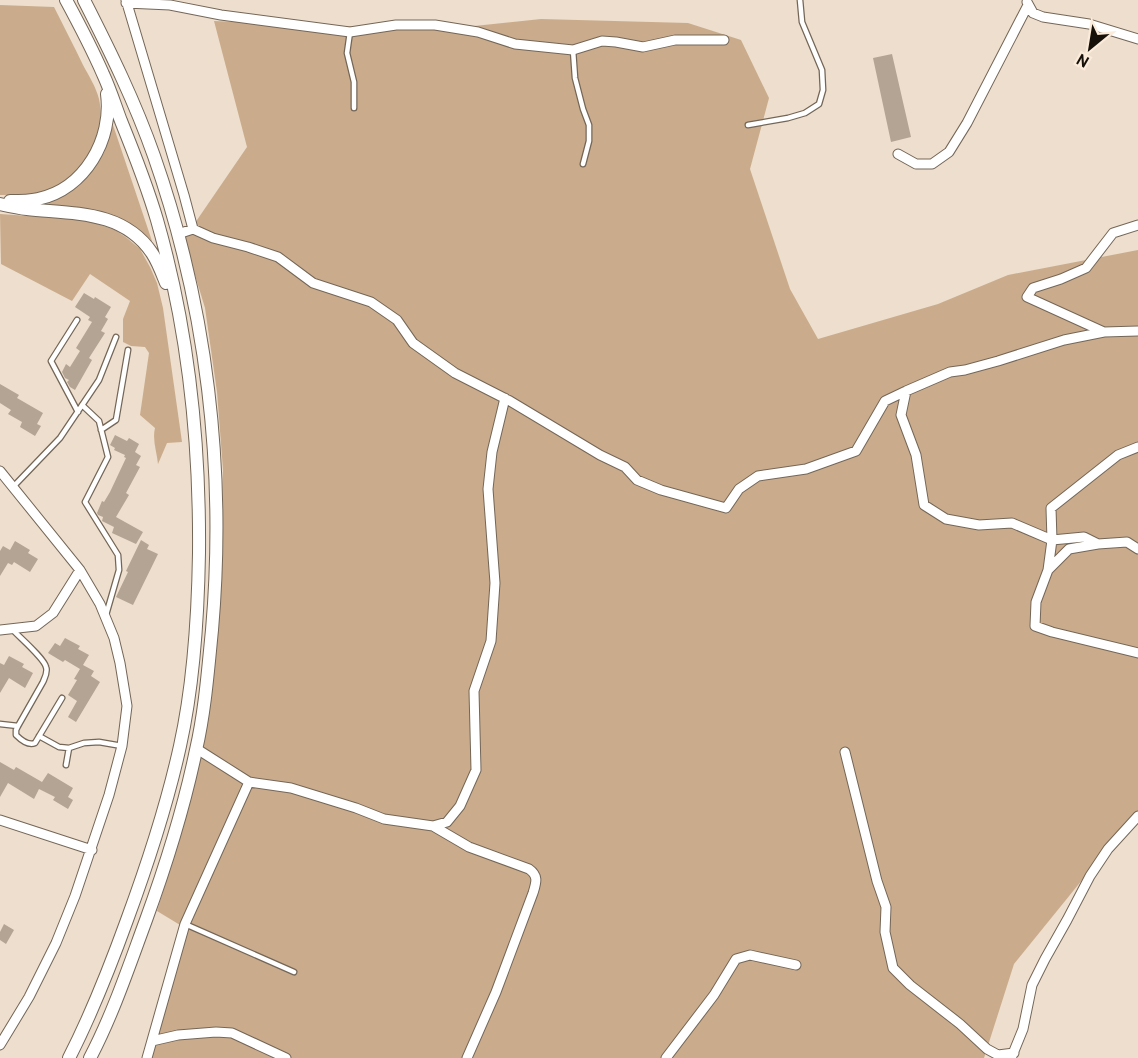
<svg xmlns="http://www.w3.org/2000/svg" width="1138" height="1058" font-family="Overpass,sans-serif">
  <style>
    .green { fill: #caac8c }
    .building { fill: #b3a494 }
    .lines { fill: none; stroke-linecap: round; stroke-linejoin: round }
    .lane-casing { stroke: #746657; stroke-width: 7 }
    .street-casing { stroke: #746657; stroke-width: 11 }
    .secondary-casing { stroke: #746657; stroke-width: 14 }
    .lane { stroke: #fff; stroke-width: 4.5 }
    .street { stroke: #fff; stroke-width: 9 }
    .secondary { stroke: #fff; stroke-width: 12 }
  </style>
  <rect width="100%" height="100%" fill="#eedecd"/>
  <path class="green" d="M0 5 54 7C64 27 74 46 83 65 89 76 96 87 99 99 107 136 84 174 50 189 34 196 17 195 0 195Z
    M541 19 688 23 741 40 769 98 750 169 790 289 818 339 938 304 1008 275 1138 250V811L1014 964 984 1058H149L185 928 157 911 183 827 221 561 223 470 217 392 205 308 184 239 247 147 214 21 436 30Z
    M113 125 152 241 151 243 140 233 39 206 38 203 87 177 104 153Z
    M0 214 86 220 115 230 127 238 140 249 150 267 157 283 163 308 182 442 167 443 158 464C157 452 152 440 155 428L140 415 149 353 145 347 131 346 123 342V319L130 301 90 274 72 301 1 264Z"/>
  <path class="building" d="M892 54 911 137 891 142 873 58Z
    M84 293 94 299 95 297 111 307 105 317 108 319 101 331 105 333 89 358 92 360 75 390 70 387 67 382 69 380 65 378 62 372 66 364 70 367 80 351 76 348 92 322 88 320 90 317 75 307Z
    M0 384 19 395 17 398 43 413 37 424 41 426 35 436 20 427 22 422 8 414 11 410 0 403Z
    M115 435 127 441 129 438 139 444 135 452 141 456 136 465 140 467 126 493 129 495 116 517 143 532 136 544 112 533 114 527 102 521 103 517 98 515 97 513 102 501 104 502 110 492 126 458 124 457 125 455 114 450 115 448 110 445Z
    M141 540 149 545 147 549 158 554 133 605 116 597 128 572 126 571Z
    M15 541 30 550 28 553 38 559 30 572 14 562 12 565 8 563 0 576V551L3 546 10 550Z
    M65 638 80 646 78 649 89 655 83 665 94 671 91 676 100 682 76 722 68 717 77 701 68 695 77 680 74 679 80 669 65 660 63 662 48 653 55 643 60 646Z
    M9 656 24 664 22 667 33 673 25 688 9 678 0 693V663L4 665Z
    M0 762 14 770 16 767 42 782 48 773 73 788 68 797 73 800 68 809 53 800 55 797 39 789 34 799 8 783 0 797Z
    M4 924 14 930 6 944 0 940V932Z"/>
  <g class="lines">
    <defs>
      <path id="lane" d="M350 32 347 53 354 82V108
        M573 50 575 78 583 109 589 125V141L583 164
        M748 125 788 118 805 113 819 104 823 90 822 70 802 22 800 0
        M77 320 51 361 78 412
        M82 405 99 421 108 457 85 502 118 555 119 570 106 615
        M101 430 116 420 128 350
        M13 487 60 438 99 380 116 337
        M12 629C19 637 44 658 46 667 48 672 45 677 43 682L18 726 16 730V735C21 740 28 746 35 743L62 698
        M0 724 18 726
        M39 736 59 747 69 748 84 743 99 742 122 746
        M66 765 69 748
        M185 924 294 972"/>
      <path id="street" d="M126 0 184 195 193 229
        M1027 2 1033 13 1043 17 1089 24 1138 39
        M126 3 170 5 221 15 350 32 396 25H435L478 32 515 44 573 50 602 41 616 42 643 47 675 40H724
        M898 154 916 164H932L949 152 967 123 1028 5
        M178 234 193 229 213 238 248 247 278 257 313 283 371 302 397 320 413 343 455 373 510 401 600 455 625 467 637 480 661 490 726 508 739 489 758 476 806 469 856 451 885 401 906 391 950 372 965 370 998 361 1064 340 1104 332 1138 331
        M1104 332 1027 297 1033 288 1061 279 1086 268 1113 233 1138 225
        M906 391 901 415 916 455 924 505 946 519 979 525 1012 523 1052 540 1084 537 1098 544
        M0 471 80 570 100 604 114 638 120 663 127 706 122 746 109 795 75 896 56 943 29 997 0 1045
        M1138 549 1127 542 1098 544 1069 549 1048 570 1036 602 1035 626 1052 632 1138 653
        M1048 570 1052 540 1051 508 1118 455 1138 447
        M0 630 36 626 53 613 80 570
        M197 749 249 782 291 788 356 808 384 819 433 826 469 847 529 869C539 876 536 883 533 893L496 992 467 1058
        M845 752 877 881 886 907 885 932 893 968 910 985 960 1024 987 1049 998 1055 1014 1053
        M0 820 92 850
        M433 826 447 822 460 806 476 770 474 691 491 641 495 583 488 489 492 452 505 398
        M152 1041 178 1035 216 1032 232 1033 286 1058
        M1012 1056 1023 1029 1032 985 1045 959 1067 920 1090 876 1108 849 1138 816
        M147 1058 185 924 249 782
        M666 1058 714 995 736 959 750 955 796 965"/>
      <path id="secondary" d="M66 0C79 24 92 49 103 74 110 89 115 105 121 121 134 153 147 186 157 220 188 328 200 441 199 553 198 617 194 683 180 746 167 805 148 863 127 920 110 967 92 1013 69 1058
        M84 0C110 51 135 102 154 156 207 307 226 470 212 630 208 670 205 711 196 750 184 808 166 865 146 920 129 966 113 1014 90 1058
        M10 201C20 201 29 201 38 199 85 189 113 139 107 94
        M0 204C9 206 18 208 27 209 73 214 123 210 152 253 158 262 162 273 166 283"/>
    </defs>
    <use href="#lane" class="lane-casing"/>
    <use href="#street" class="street-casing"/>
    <use href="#secondary" class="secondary-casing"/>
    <use href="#lane" class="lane"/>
    <use href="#street" class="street"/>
    <use href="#secondary" class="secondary"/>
  </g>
  <g transform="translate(1090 48) rotate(210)" stroke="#fbebda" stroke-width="4.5" paint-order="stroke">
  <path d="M0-4.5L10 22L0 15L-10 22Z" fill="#15100a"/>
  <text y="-9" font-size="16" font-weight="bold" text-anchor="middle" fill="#15100a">N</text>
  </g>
</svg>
